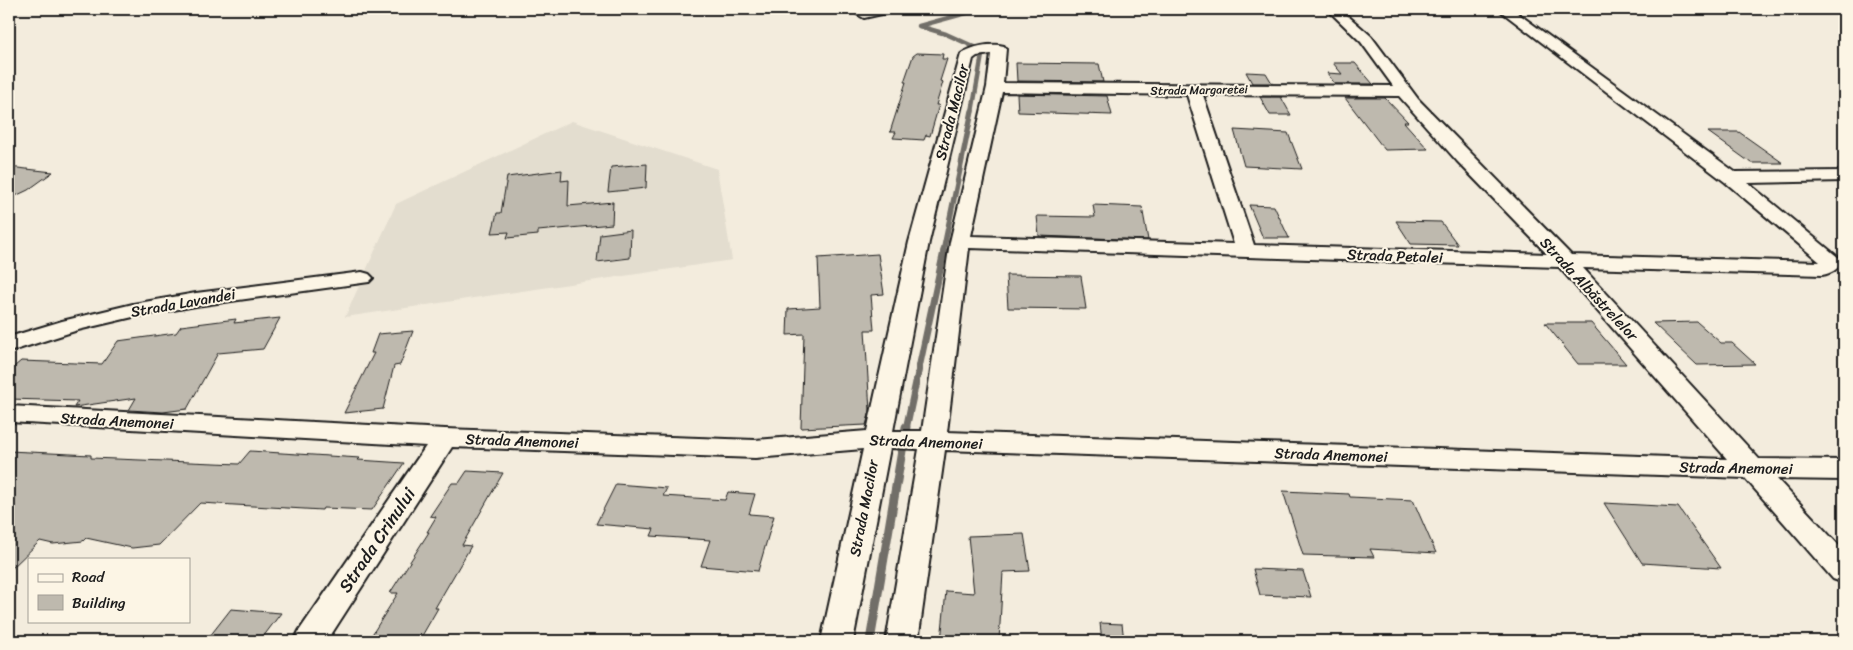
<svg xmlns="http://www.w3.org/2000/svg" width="1853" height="650" font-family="Sriracha,sans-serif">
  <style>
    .built { fill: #e3ddcf }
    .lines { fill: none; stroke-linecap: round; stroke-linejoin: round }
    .stream-far3 { stroke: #716e68; stroke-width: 4.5 }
    .stream-far2 { stroke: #716e68; stroke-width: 5.5 }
    .stream-far1 { stroke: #716e68; stroke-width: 7 }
    .stream { stroke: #716e68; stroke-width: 9 }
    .building { fill: #beb9ae; stroke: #1c1c1c }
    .minor-casing { stroke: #1c1c1c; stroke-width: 4 }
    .minor { fill: #fcf5e5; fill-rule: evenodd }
    .labels { text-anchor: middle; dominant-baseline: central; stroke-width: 4; stroke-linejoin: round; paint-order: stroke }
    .far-street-label { font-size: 12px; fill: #1c1c1c; stroke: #fcf5e5 }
    .street-label { font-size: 15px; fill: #1c1c1c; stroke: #fcf5e5 }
    .near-street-label { font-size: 18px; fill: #1c1c1c; stroke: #fcf5e5 }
  </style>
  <rect width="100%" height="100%" fill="#f3ecdd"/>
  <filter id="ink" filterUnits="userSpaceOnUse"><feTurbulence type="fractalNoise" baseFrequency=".02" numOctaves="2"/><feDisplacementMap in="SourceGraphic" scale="10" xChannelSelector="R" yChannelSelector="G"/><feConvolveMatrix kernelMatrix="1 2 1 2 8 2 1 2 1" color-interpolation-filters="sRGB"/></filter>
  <g filter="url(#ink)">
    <path class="built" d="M572 121 717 169 732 260 345 317 396 204Z"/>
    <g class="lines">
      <path class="stream-far3" d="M977 48 946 34 919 26 981 9
        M972 112 982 55"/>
      <path class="stream-far2" d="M943 252 972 111"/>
      <path class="stream-far1" d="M906 429 944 251"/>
      <path class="stream" d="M870 641 906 427"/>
    </g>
    <path class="building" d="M917 53 943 54 942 59H947L940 81 943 82 936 105H939L930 136 926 135 924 140 893 138 896 132H890L906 82H904L913 56Z
      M1016 63 1099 64 1103 82 1017 81Z
      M1333 63H1355L1373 84H1335L1327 73 1342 74Z
      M1246 72 1266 73 1272 83H1252Z
      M1017 94 1107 96 1112 115 1018 112Z
      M1260 97H1281L1291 115H1270Z
      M1345 98H1385L1408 122H1404L1428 149 1385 150Z
      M1234 130 1288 133 1302 169 1244 166Z
      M1708 132H1739L1783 163H1751Z
      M647 164 646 188 608 192 611 167Z
      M9 167 53 172 28 190 9 199Z
      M562 170 561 181 569 180 568 206 613 202 612 224 538 231V235L507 238 509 232 492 233 497 213H501L507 177Z
      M1093 205 1142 207 1148 240 1039 236 1037 216 1095 217Z
      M1249 205 1274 206 1289 238H1263Z
      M1396 221 1441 222 1458 245 1411 244Z
      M631 230 630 258 597 262 600 234Z
      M878 254 884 294 871 295 874 330H865L870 411 866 425 801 428 804 334 787 335 788 309 820 307 818 258Z
      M1006 275 1081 276 1086 309 1008 308Z
      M280 318 263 349 218 353 187 409 163 412 129 410 136 398 74 407 78 401 9 399V371L21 361 102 364 118 341 176 333 181 326 236 319 234 323Z
      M1697 322 1721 343H1732L1755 364 1697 365 1653 323Z
      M1545 323H1591L1626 364H1578Z
      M413 331 400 365 394 366 383 409 344 413 374 353H371L378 334Z
      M9 451 91 455V458L239 464 250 451 360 458 358 460 404 463 372 510 323 508 322 510 200 503 159 545 132 548 86 538 83 541 53 544 40 541 9 571Z
      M467 471 503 473 462 545 471 546 435 608H438L419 641H368L398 593H390L429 532H427L436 517 430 516 452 483H459Z
      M616 484 667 488 663 496 725 500 728 492 755 494 749 514 774 516 758 571 701 566 710 540 651 536 654 529 596 524Z
      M1283 491 1349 494 1350 497 1413 500 1436 553 1370 549 1374 557 1303 555Z
      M1604 503 1678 507 1721 568 1642 563Z
      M1024 534 1030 571 1003 572 999 641H941L946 591 974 593 968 536Z
      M1253 569 1303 571 1311 597 1260 595Z
      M231 609 281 613 260 641H206Z
      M1100 623 1122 624 1124 641H1102Z"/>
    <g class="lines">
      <defs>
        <path id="minor" d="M870 9H893L891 12 864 18 857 14 859 11Z
          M1327 9H1340L1371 36 1418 99 1571 255 1820 262 1725 182 1498 9H1512L1735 172 1844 171V181L1748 183 1839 258 1842 262C1837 270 1832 273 1822 275L1583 268 1759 459 1844 460V480L1777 479 1844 551V583L1833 579 1745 478 945 450 918 641H886L919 449 890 448 853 641H821L863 449 755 458 452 447 327 641H294L299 631 426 446 9 422V406L445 429 755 440 867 431 909 242 961 54C972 46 991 43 1004 46L1006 49 1003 83 1393 86 1361 42ZM991 54 987 87 950 242 922 431H893L929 242 973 59 977 56ZM1002 92 1187 95 1234 244 971 236ZM1203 95 1399 96 1457 161 1547 254 1254 245ZM969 248 1559 267 1727 459 947 432Z
          M362 272 369 274 373 278 369 282 196 306 133 317 78 330 9 352V337L62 321 133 304 196 293Z"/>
      </defs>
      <use href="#minor" class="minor-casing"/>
      <use href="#minor" class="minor"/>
    </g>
  </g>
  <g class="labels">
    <g class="far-street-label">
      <text transform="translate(1199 90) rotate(-1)">Strada Margaretei</text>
    </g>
    <g class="street-label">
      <text transform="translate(952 112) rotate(-76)">Strada Macilor</text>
      <text transform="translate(1395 256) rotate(2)">Strada Petalei</text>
      <text transform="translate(1589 289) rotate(47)">Strada Albăstrelelor</text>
      <text transform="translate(183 303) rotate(-10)">Strada Lavandei</text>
      <text transform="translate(117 421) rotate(3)">Strada Anemonei</text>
      <text transform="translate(522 441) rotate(2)">Strada Anemonei</text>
      <text transform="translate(926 442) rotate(2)">Strada Anemonei</text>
      <text transform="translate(1331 455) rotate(2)">Strada Anemonei</text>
      <text transform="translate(1736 468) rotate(1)">Strada Anemonei</text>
      <text transform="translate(864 508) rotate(-79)">Strada Macilor</text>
    </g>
    <g class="near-street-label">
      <text transform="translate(377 540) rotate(-56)">Strada Crinului</text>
    </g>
  </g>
  <rect width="1853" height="650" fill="none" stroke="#fcf5e5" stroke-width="30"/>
  <rect x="15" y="15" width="1823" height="620" fill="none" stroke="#1c1c1c" stroke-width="2" filter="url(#ink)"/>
  <rect x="28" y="558" width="162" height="65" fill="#fcf5e5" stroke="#a29e95"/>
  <rect x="38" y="574" width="25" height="8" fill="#fcf5e5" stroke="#a29e95"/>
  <text x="72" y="582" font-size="15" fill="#1c1c1c">Road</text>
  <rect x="38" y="595" width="25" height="15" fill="#beb9ae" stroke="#a29e95"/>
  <text x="72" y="608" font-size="15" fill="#1c1c1c">Building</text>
</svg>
